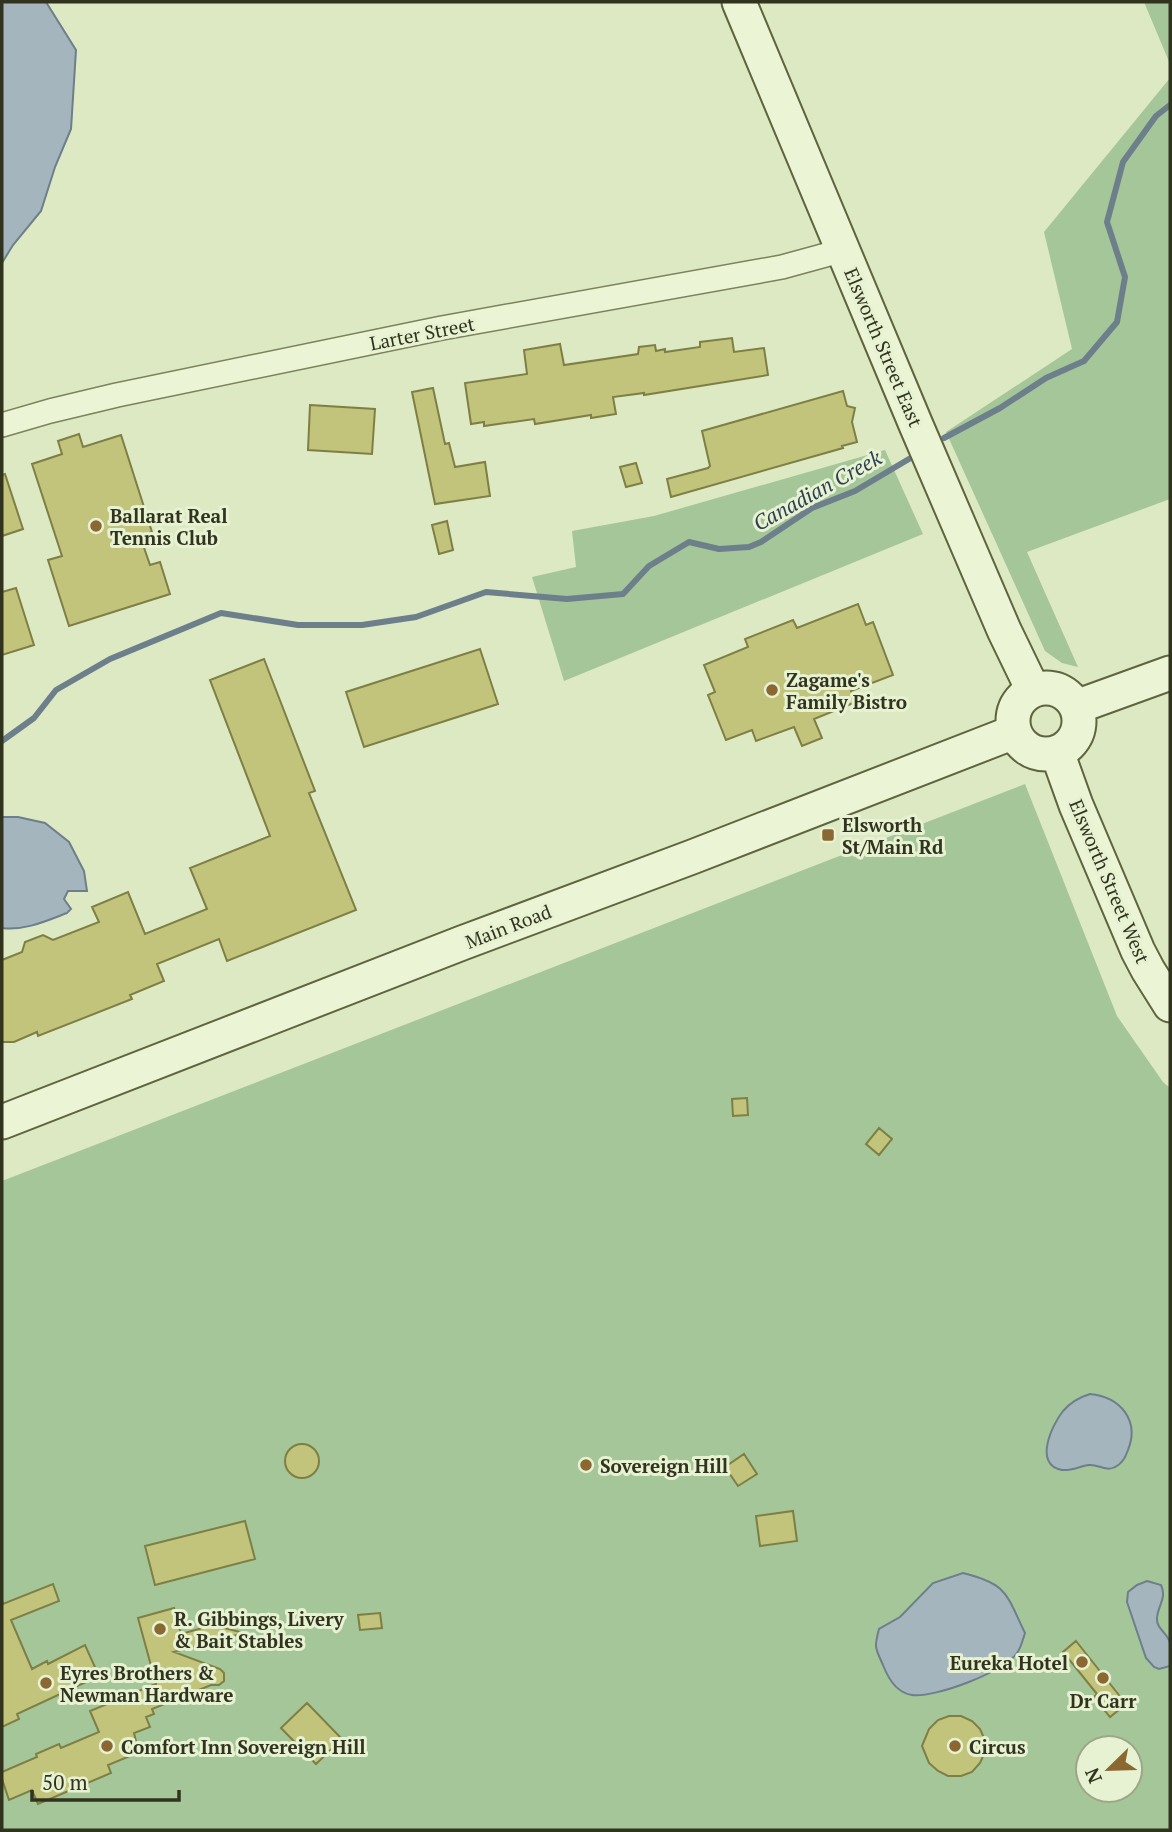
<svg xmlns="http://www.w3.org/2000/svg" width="1172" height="1832" font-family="'PT Serif',serif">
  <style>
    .green { fill: #a4c698; fill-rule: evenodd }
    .water { fill: #a5b5bd; stroke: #6d7f8a; stroke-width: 2 }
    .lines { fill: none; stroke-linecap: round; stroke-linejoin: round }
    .stream { stroke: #6d7f8a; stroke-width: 6 }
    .building { fill: #c2c47c; stroke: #7e7f44; stroke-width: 2 }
    .street-casing { stroke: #7c825b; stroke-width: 26 }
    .secondary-casing { stroke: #5f643f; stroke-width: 37 }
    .street { stroke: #ebf5d5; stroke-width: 23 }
    .secondary { stroke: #ebf5d5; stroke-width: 33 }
    .poi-dot { fill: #8b6831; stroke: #e7f2d2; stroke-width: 2.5 }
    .labels { text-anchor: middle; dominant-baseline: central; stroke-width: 6; stroke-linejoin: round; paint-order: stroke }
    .street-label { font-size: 19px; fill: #31331e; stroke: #e7f2d2 }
    .poi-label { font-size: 19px; font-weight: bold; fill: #31331e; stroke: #e7f2d2; text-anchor: start }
    .water-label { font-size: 21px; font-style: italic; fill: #2f3e52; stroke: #e7f2d2 }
  </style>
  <rect width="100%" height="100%" fill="#dde9c3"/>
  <path class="green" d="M1144 2H1170V64Z
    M1170 78V499L1027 552 1078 667 1062 663 1045 651 946 432 1072 349 1044 232Z
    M885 450 923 534 564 681 532 577 576 567 572 531 654 516Z
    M1025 784 1117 1016 1163 1082 1170 1088V1830H2V1181ZM1088 1748H1130V1790H1088Z"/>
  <path class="water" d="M2 2H46L76 50 71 129 55 167 41 211 13 245 2 263Z
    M2 817H18L45 823 69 842 84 871 87 891H68L64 899 71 909 67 913C46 921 24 931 2 928Z
    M1090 1394C1120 1397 1140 1420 1128 1450 1126 1456 1122 1464 1115 1467 1106 1472 1098 1464 1089 1465 1080 1466 1072 1471 1062 1470 1033 1465 1052 1425 1063 1411 1070 1403 1080 1397 1090 1394Z
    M963 1573C1008 1584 1006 1594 1025 1633 1023 1639 1021 1648 1017 1653 1004 1672 935 1698 912 1695 897 1693 888 1678 883 1665 875 1647 874 1648 879 1629L900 1617 933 1583Z
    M1147 1581 1161 1585C1167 1598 1158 1605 1157 1618 1156 1629 1168 1633 1170 1643 1172 1650 1170 1659 1170 1666L1159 1669 1154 1667 1146 1658 1127 1602 1128 1592 1137 1585Z"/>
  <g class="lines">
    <path class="stream" d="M944 438 1000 408 1046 378 1084 361 1117 322 1125 277 1107 222 1123 162 1156 116 1170 105
      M2 741 34 718 56 690 110 659 221 613 298 625H362L416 617 486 592 567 599 623 594 649 566 689 542 719 549 749 547 761 542 812 508 855 491 914 456"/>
  </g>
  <path class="building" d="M732 338 734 352 764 348 768 375 644 395V393L613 397 616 414 591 418V415L535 424 534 419 484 426V422L471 424 465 383 527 374 524 350 560 344 564 365 638 354 639 347 655 345 656 351 665 349V352L700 347V342Z
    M433 388 445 444 449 443 455 467 485 462 490 496 435 504 412 392Z
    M843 391 847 406 855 408 852 422 857 442 842 446 843 448 671 497 667 479 708 468 710 466 702 431Z
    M310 405 375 409 372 454 308 450Z
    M79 434 83 447 121 435 152 532 140 536 150 565 160 562 170 594 69 626 48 560 62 556 32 464 62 454 58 441Z
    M636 463 642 483 626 487 620 467Z
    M5 474 23 529 2 536V475Z
    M447 521 453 550 439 554 432 525Z
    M16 588 34 645 2 655V592Z
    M858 604 866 625 873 622 893 675 851 691 856 702 814 719 822 738 802 746 794 727 756 741 752 730 726 740 708 695 715 692 704 665 748 647 745 639 793 620 797 628Z
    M480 649 498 704 364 747 346 692Z
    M264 659 315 791 309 793 356 910 227 961 219 939 157 964 164 981 130 995 132 999 38 1036 37 1032 14 1042H2V960L22 952 25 942 43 935 53 940 99 922 92 907 128 892 145 934 207 909 190 868 270 836 210 680Z
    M747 1098 748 1115 733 1116 732 1099Z
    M879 1128 892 1139 879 1155 866 1144Z
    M285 1461a17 17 0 1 1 34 0a17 17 0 1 1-34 0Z
    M744 1454 757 1474 738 1486 725 1467Z
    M793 1511 797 1541 760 1546 756 1516Z
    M245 1521 255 1559 155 1585 145 1546Z
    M53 1584 59 1601 11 1620 32 1669 47 1661 48 1664 85 1645 99 1676 17 1714 19 1719 2 1727V1600L3 1604Z
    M174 1608 181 1634 213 1625 244 1633 174 1652 220 1669 224 1673V1681L219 1685H211L152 1709 154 1714 146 1717 150 1727 134 1733 136 1741 131 1743 135 1754 108 1765 111 1773 38 1804 32 1790 9 1800 2 1779V1772L37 1757 36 1754 59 1744 61 1748 99 1732 90 1711 156 1684 138 1618Z
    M380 1613 382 1628 360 1630 358 1615Z
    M1076 1641 1126 1704 1110 1717 1094 1697 1097 1694 1063 1652Z
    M307 1703 342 1739 316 1764 281 1728Z
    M949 1716H961L972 1721 980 1729 985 1740V1752L980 1763 972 1772 961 1776H948L938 1771 929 1763 922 1746 929 1729 938 1720Z"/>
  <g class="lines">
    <defs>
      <path id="street" d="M2 425 50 411 117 395 442 328 782 267 844 250"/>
      <path id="secondary" d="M739 2 916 425 1004 630 1033 690
        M1013 721a33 33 0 1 1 66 0a33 33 0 1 1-66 0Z
        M1076 707 1170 673
        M1057 752 1076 805 1138 951 1148 970 1170 1005
        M2 1122 462 943 692 857 1014 732"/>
    </defs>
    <use href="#street" class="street-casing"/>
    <use href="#secondary" class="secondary-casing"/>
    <use href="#street" class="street"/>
    <use href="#secondary" class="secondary"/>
  </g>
  <g class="poi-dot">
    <circle cx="96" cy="526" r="7"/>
    <circle cx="772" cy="690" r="7"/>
    <rect x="821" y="828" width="14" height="14" rx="3.5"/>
    <circle cx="586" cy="1465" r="7"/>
    <circle cx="160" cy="1629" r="7"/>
    <circle cx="1082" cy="1662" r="7"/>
    <circle cx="1103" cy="1678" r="7"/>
    <circle cx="46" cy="1683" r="7"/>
    <circle cx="107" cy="1746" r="7"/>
    <circle cx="955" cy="1746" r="7"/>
  </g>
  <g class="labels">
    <g class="street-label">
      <text transform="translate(422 333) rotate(-11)">Larter Street</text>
      <text transform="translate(884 347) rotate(67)">Elsworth Street East</text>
      <text transform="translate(1110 881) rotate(67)">Elsworth Street West</text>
      <text transform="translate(508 926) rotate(-21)">Main Road</text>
    </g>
    <g class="poi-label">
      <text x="110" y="515">Ballarat Real<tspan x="110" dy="22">Tennis Club</tspan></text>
      <text x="786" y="679">Zagame's<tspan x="786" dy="22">Family Bistro</tspan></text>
      <text x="842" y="824">Elsworth<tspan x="842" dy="22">St/Main Rd</tspan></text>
      <text x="600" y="1465">Sovereign Hill</text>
      <text x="174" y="1618">R. Gibbings, Livery<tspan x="174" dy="22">&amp; Bait Stables</tspan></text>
      <text x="1068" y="1662" text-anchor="end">Eureka Hotel</text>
      <text x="60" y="1672">Eyres Brothers &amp;<tspan x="60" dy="22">Newman Hardware</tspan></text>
      <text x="1103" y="1700" text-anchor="middle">Dr Carr</text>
      <text x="121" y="1746">Comfort Inn Sovereign Hill</text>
      <text x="969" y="1746">Circus</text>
    </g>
    <g class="water-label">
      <text transform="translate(817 490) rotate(-29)">Canadian Creek</text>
    </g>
  </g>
  <rect width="1172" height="1832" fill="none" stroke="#31331e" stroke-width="7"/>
  <g transform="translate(1109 1769) rotate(247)"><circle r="33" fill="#e7f2d2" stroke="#9ea68a" stroke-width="2"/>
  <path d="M0-5L12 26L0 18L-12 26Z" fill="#8b6831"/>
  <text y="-10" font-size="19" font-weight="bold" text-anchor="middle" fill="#31331e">N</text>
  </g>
  <path d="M32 1790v10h147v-10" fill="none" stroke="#31331e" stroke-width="3.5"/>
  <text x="42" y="1790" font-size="21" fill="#31331e" stroke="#e7f2d2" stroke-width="5" paint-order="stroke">50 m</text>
</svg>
